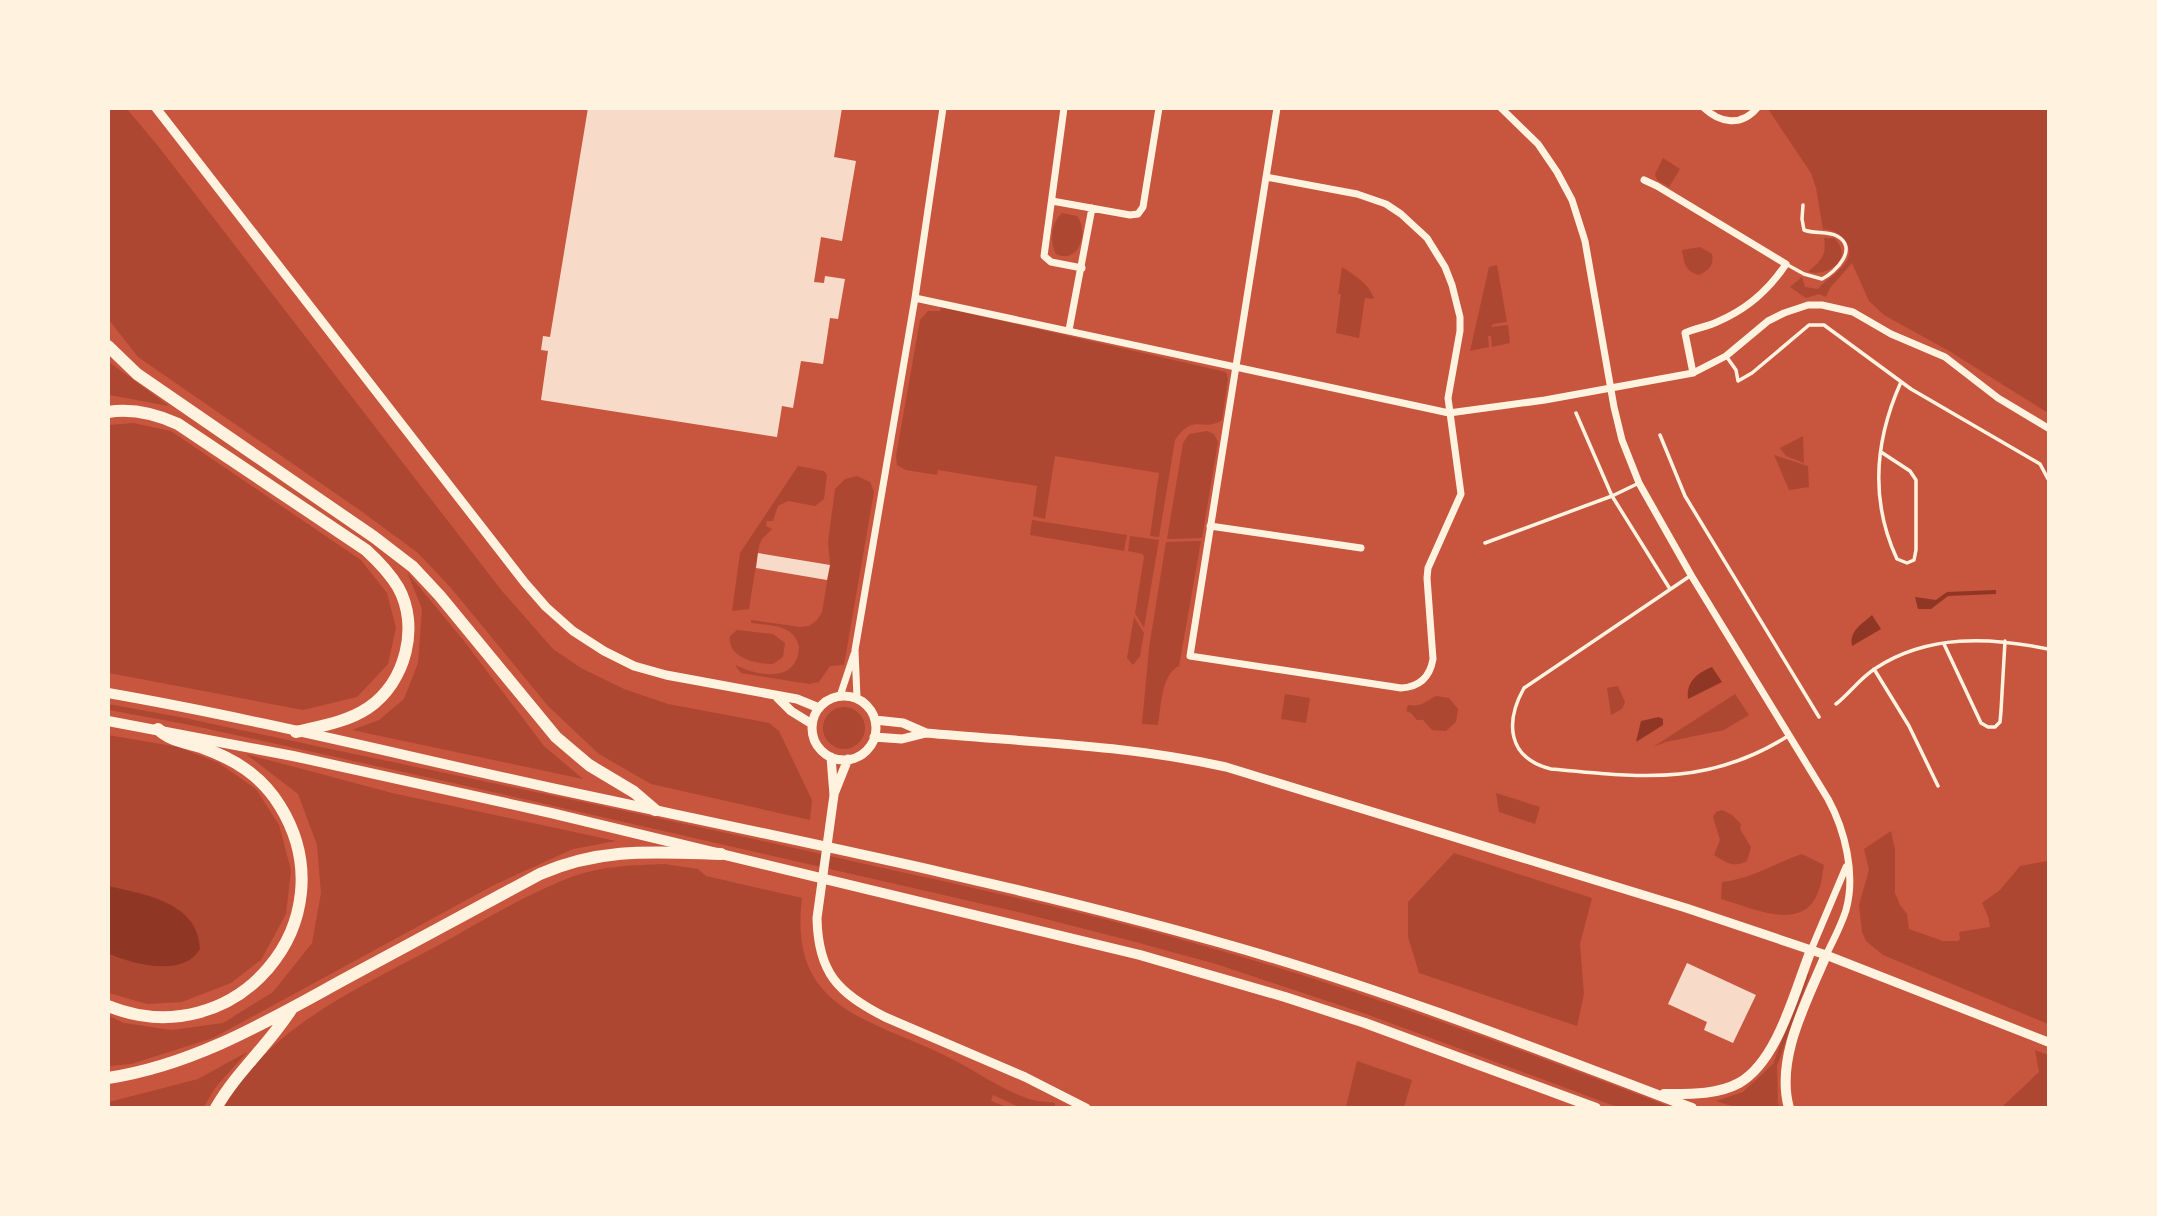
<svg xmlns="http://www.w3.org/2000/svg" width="2157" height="1216" font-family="'Source Sans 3',sans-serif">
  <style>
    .green { fill: #ae4732 }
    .water { fill: #8f3625 }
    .building { fill: #f7dbc8 }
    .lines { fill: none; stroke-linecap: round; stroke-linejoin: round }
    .service { stroke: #fff3e0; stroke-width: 3.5 }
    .minor { stroke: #fff3e0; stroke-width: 7 }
    .tertiary { stroke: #fff3e0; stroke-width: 9 }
    .primary { stroke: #fff3e0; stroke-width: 10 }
    .motorway { stroke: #fff3e0; stroke-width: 12 }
  </style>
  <rect width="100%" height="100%" fill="#c8553d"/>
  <path class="green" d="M108 109H127L158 146 502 591 553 649 581 668 624 689 668 704 769 723 779 731 812 800 810 820 651 784 599 754 548 706 451 588 418 553 361 511 138 357 109 320Z
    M1768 109H2048V413L1949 351 1884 315 1869 301 1852 263 1830 288 1826 297 1819 294 1806 298 1790 287 1802 277 1805 287 1818 289C1829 275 1862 262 1844 239 1838 232 1831 230 1823 229L1816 188 1811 173Z
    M1663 158 1680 169 1669 187 1657 180 1655 174Z
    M1062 213 1077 216C1089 230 1080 265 1056 254 1049 241 1051 223 1062 213Z
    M1824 238H1834C1854 257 1831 277 1808 272 1821 261 1827 255 1824 238Z
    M1700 247 1712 254C1714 266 1709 270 1699 275 1685 272 1684 262 1682 250Z
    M1497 265 1507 322 1493 324 1491 327 1508 325 1510 343 1492 347 1491 336H1488L1489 347 1470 351 1489 267Z
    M1342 267C1354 275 1370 284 1374 299L1365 298 1359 338 1336 333 1341 294H1338Z
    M941 307 1226 372 1228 379 1222 420C1203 433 1194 412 1175 440L1159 537 1150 536 1159 473 1055 456 1045 519 1033 516 1037 486 938 470 937 475 906 470 897 465 896 456 920 320 928 311H940Z
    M109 362 169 406 109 395Z
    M133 423 171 431 361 560 387 593 396 628 388 664 357 697 303 710 109 673V425Z
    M1207 431 1214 434 1218 442 1202 538 1167 539 1183 443 1189 434Z
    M1803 436 1804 463 1786 456 1780 448Z
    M1774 455 1808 466 1809 487 1789 490Z
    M798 466 824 471 827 475 824 499 815 506 788 501 778 506 773 521H767L766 526 772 529 762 539 759 546 749 609 732 611 740 553Z
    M857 476 870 482 874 492 844 665 830 666 819 682 809 684 741 673 735 665C759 676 797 684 799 647 794 624 771 626 751 623V620L800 627 809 626 817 620 822 612 830 564 828 542 835 489 845 479Z
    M1032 520 1127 535 1124 551 1030 535Z
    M1130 536 1159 540 1144 628 1135 613 1144 557 1143 554 1128 551Z
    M1201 541 1179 666C1161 674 1161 708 1158 725L1142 724 1149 648 1166 542Z
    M407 572 464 641 544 746 583 779 352 730 379 720 404 699 418 663 422 609Z
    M1134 617 1144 633 1140 656 1133 665 1127 658Z
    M737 630 773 634 785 643 783 657 773 664C756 664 727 658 730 636Z
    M1618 686 1625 702 1622 709 1611 715 1607 688Z
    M1285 694 1310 698 1306 723 1281 719Z
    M1735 694 1749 715 1724 730 1666 742 1653 747Z
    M1436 696 1449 698 1458 709 1456 722 1446 731 1432 730 1423 720H1417L1411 713 1406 711 1408 705C1423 707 1422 703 1436 696Z
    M108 704 185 718C412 767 639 812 865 864 984 890 1102 916 1218 950 1372 994 1522 1050 1671 1107H1617L1366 1014 1216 964 1128 940 1018 912 444 781 190 725 109 710Z
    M823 728a21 21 0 1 1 42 0a21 21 0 1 1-42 0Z
    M108 735 178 747 219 763 256 789 279 825 291 870 286 914 261 960 231 983 182 1002 147 1004 109 993Z
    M246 754 392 793 616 841 573 849 494 885 213 1038 131 1064 109 1066V1016L124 1023 172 1030 223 1023 273 992 312 943 321 893 317 845 298 794Z
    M1496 793 1540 807 1535 824 1499 812Z
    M1722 810 1732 815 1741 824 1740 829 1751 847 1747 861C1733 868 1727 863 1714 855L1720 840 1713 817 1716 812Z
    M1891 831 1895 850V893L1900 905 1907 914 1909 929 1943 941H1958L1960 939 1959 932 1990 927 1988 916 1982 903 2000 890 2020 866 2048 861V1024L1883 955 1866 941 1862 932 1859 905 1869 870 1864 849Z
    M1454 853 1592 898 1580 944 1584 994 1577 1026 1419 973 1408 937V902Z
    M1802 854 1824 865C1822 874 1822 884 1818 892 1803 934 1750 907 1721 899L1722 882C1750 879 1775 863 1802 854Z
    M664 864 698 869 706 876 802 898C788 1011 870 1018 948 1057 975 1070 1000 1089 1029 1099 1036 1101 1046 1102 1055 1103V1106L1019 1107 993 1095 991 1101 1007 1107 224 1108C267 1027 361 987 437 946 482 921 526 894 574 876 603 866 633 865 664 864Z
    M1810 973 1777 1066 1778 1102 1780 1107H1735L1716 1101 1743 1092 1773 1064 1806 975Z
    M2035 1050 2048 1055V1107H2002L2039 1072Z
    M247 1052 215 1088 204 1107H109V1102L198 1079Z
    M1357 1061 1412 1080 1404 1107H1346Z"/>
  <path class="water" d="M1996 590V594L1948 596 1931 609H1918L1915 597 1936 600 1947 592Z
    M1872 615 1881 629 1852 646C1849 631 1862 624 1872 615Z
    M1712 667 1722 682 1688 699C1686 682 1697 673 1712 667Z
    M1659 717 1663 719V725L1636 742 1641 721Z
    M108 886C143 894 199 902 200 949 183 978 133 964 109 954Z"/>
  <path class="building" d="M588 108H842L834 157 856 161 842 241 821 237 814 282 824 283 825 276 845 279 838 319 830 318 823 364 801 361 793 408 782 406 777 437 541 400 548 351 541 350 543 336 550 337Z
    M758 553 830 565 827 580 756 568Z
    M1687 963 1756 995 1733 1043 1704 1030 1707 1022 1668 1004Z"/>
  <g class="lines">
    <path class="service" d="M1786 264 1804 274 1822 279C1836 272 1859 248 1837 236 1827 231 1815 234 1804 230L1802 219 1803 205
      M1726 356 1736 370 1738 381 1752 373 1809 325H1824L1911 389 2040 464 2048 479
      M1576 413 1612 496 1670 589
      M1660 435 1685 496 1819 717
      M1881 452 1910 471 1916 480V550L1914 560 1907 563 1897 559C1870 501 1875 440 1901 382
      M1485 543 1612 496 1637 484
      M1690 576 1524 688C1505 722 1507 758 1551 769 1640 777 1707 787 1788 736
      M1944 644 1981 723 1988 727H1995L2000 722 2001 711 2005 641
      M1874 669 1909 726 1938 786
      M1836 704C1850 693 1860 678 1876 668 1928 634 1990 637 2048 649"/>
    <path class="minor" d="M1064 108 1044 256 1051 262 1082 268
      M1501 108 1538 144 1557 172 1572 200 1585 241 1614 407 1622 440 1639 483 1691 575 1828 799C1845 830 1856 875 1846 910 1841 926 1833 941 1826 955
      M1704 108C1720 123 1741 127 1757 108
      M1266 177 1357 194 1386 204 1401 214 1427 238 1445 267 1452 285 1460 317V331L1448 398 1461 494 1428 568 1427 578 1433 659C1430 677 1419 687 1401 688L1190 656 1277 108
      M1644 180 1657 186 1786 264C1769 290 1746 310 1717 322 1707 327 1695 328 1685 333L1693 373
      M1052 201 1130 215 1138 214 1143 207 1159 108
      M915 298 1449 413 1545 400 1693 373 1726 356 1768 321 1784 313 1808 305H1822L1853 312 1891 334 1945 357 1998 398 2048 428
      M1069 330 1092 208
      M1210 526 1361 548
      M840 696 854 654
      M857 698 855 650 915 298 943 108
      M1811 950 1846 867"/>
    <path class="tertiary" d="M156 108 525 583 546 607 573 631 604 651 634 666 666 675 797 699 819 708
      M812 728a32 32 0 1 1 64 0a32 32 0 1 1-64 0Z
      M777 697 791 711 812 724
      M875 720 903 723 926 733
      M874 737 902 739 926 733C1026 742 1127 745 1226 767L1686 908 1826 955 2048 1042
      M831 757 834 795 817 918C818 973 838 993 885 1017L1025 1077 1086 1108
      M834 794 848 759"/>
    <path class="primary" d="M108 693C257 719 404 756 551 788 774 836 998 880 1218 942 1379 987 1535 1048 1692 1108
      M108 721 293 756 551 813 1140 955 1285 997 1365 1023 1596 1108
      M1664 1094C1689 1094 1717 1095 1739 1083 1778 1061 1795 990 1811 950
      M1789 1108C1775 1058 1807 1001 1826 955"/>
    <path class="motorway" d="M108 346 137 374 374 537 413 567 440 596 556 737 589 765 634 792 655 810
      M108 412C133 408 156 414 178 424L366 550C378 561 389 572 398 587 420 626 406 682 368 708 347 722 321 726 296 732
      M108 1006C235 1057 351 921 280 806 261 775 234 759 201 747 185 742 170 741 158 729
      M108 1078C194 1065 268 1021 343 980 409 945 474 909 540 874 602 847 655 852 721 854
      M216 1108C237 1071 270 1044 292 1008"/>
  </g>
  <rect width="2157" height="1216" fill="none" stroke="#fff3e0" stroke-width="220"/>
</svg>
